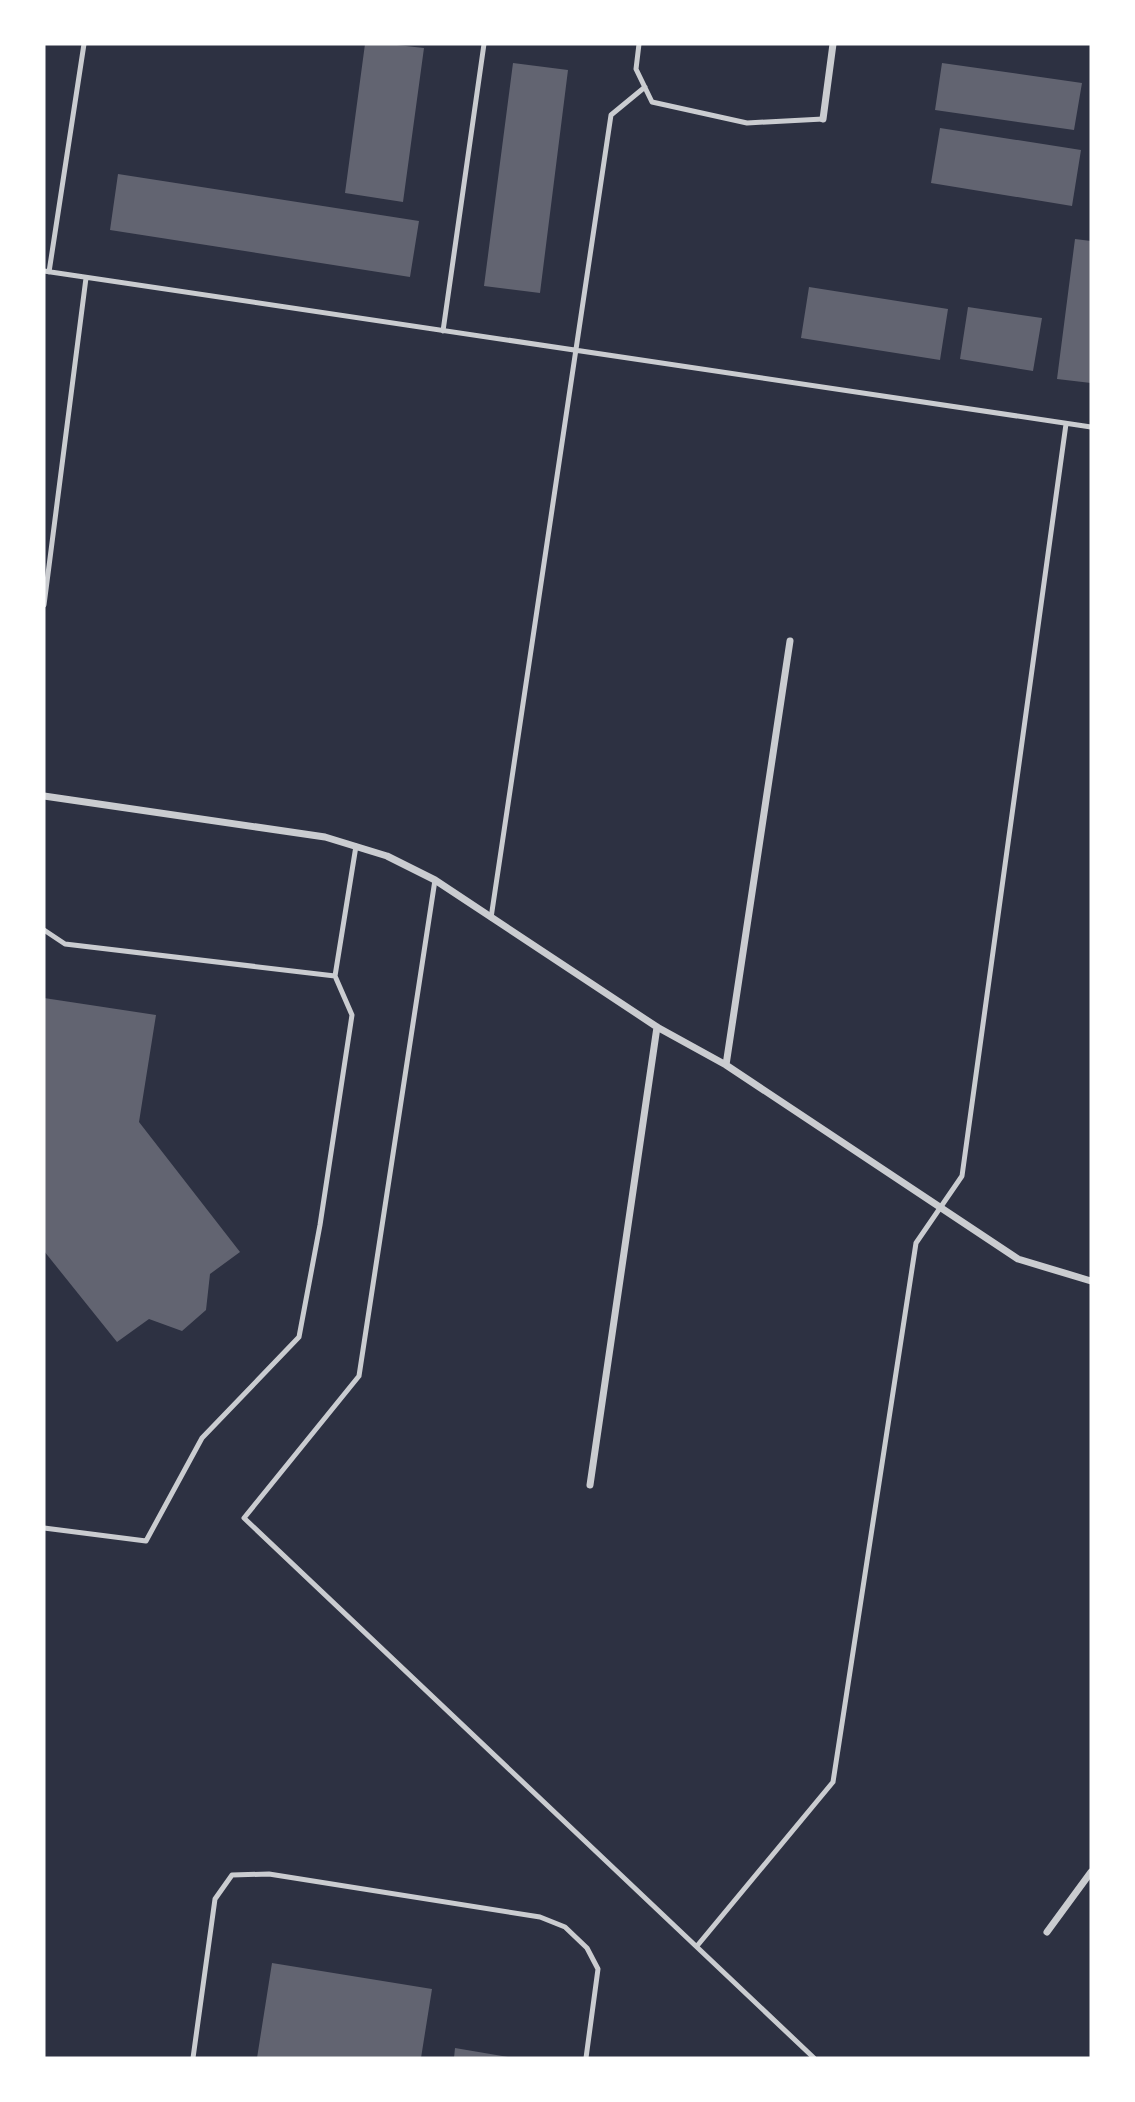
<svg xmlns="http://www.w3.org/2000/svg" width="1135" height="2102" font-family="Overpass,sans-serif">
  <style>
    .building { fill: #626471 }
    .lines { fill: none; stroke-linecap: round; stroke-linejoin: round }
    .service { stroke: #caccd0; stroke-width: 5 }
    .minor { stroke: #caccd0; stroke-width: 7 }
  </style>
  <rect width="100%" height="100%" fill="#2d3142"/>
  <path class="building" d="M365 44H388L424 48 403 202 345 193Z
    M513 63 568 70 540 293 484 286Z
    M942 63 1082 83 1074 130 935 110Z
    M940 128 1081 150 1072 206 931 183Z
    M118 174 419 221 410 277 110 230Z
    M1075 239 1091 241V383L1057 379Z
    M809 287 948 309 940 360 801 338Z
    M968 307 1042 318 1033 371 960 359Z
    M44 998 156 1015 139 1122 240 1252 210 1274 206 1310 182 1331 149 1319 117 1342 44 1251Z
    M272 1963 432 1989 421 2058H257Z
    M455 2048 508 2057V2058H454Z"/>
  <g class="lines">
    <path class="service" d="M639 44 636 69 652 102 747 123 823 119
      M44 271 1091 427
      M49 272 84 44
      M443 331 484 44
      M44 605 86 278
      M435 880 359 1376 244 1518 814 2058
      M491 918 611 115 645 87
      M44 930 65 944 335 976 356 846
      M44 1528 146 1541 202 1438 299 1337 320 1225 352 1015 335 976
      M697 1946 833 1782 916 1243 962 1176 1066 424
      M193 2058 215 1899 232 1875 269 1874 540 1917 565 1927 587 1948 598 1969 586 2058"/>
    <path class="minor" d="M823 119 833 44
      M44 796 325 837 387 856 435 880 657 1027 726 1065 1018 1259 1091 1281
      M726 1065 790 641
      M590 1485 657 1027
      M1047 1932 1091 1872"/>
  </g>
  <rect width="1135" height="2102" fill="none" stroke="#ffffff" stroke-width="91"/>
</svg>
